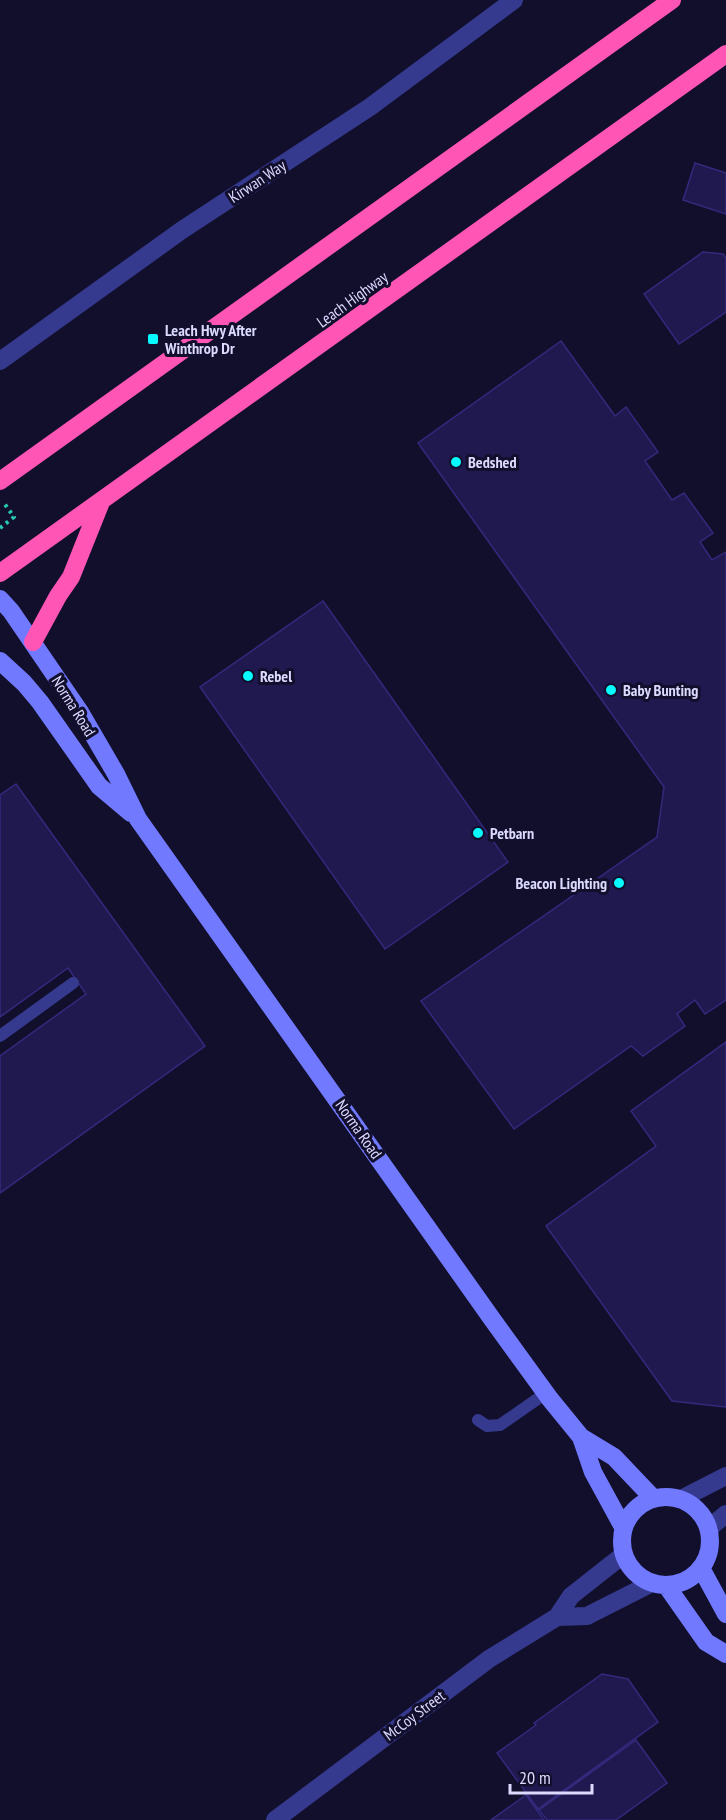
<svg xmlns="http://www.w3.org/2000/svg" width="726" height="1820" font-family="'PT Sans Narrow',sans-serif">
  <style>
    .building { fill: #20194f; stroke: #33297d; stroke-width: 1.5 }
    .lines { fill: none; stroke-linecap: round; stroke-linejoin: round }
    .path { stroke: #26c8b1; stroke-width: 4; stroke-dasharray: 3 4.5; stroke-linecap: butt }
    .lane { stroke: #363a8f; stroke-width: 12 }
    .street { stroke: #363a8f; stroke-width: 18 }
    .secondary { stroke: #7179ff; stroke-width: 18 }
    .highway { stroke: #ff55b4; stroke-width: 18 }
    .poi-dot { fill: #06faff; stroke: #120f2d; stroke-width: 2 }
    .labels { text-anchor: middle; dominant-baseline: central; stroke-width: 6; stroke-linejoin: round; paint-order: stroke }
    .street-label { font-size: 16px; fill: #dcdaff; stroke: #120f2d }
    .poi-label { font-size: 16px; font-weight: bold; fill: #dcdaff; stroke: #120f2d; text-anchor: start }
  </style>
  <rect width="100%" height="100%" fill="#120f2d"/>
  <path class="building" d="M695 163 726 173V214L683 200Z
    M703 252 723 254 726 258V312L679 344 644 294Z
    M561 341 615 416 626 407 658 452 645 461 672 500 684 493 713 533 700 542 712 560 726 552V1000L705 1014 695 1000 677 1014 685 1026 643 1056 631 1046 514 1129 421 1001 657 837 664 787 418 443Z
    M323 601 508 862 385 949 200 687Z
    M16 784 205 1046 0 1193V1056L86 994 68 968 0 1017V795Z
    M726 1042V1407L672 1401 546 1226 656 1146 631 1111Z
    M602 1674 628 1679 658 1722 538 1809 497 1753 536 1725 534 1723Z
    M636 1740 667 1783 616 1820H547L539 1810Z
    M526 1795 544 1820H491Z"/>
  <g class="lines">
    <path class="path" d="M0 528 14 517 4 503"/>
    <path class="lane" d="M0 1036 73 983
      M478 1420 487 1426 500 1425 546 1393"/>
    <path class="street" d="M0 361 182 230 370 107 514 0
      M681 1499 726 1476
      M709 1528 726 1514
      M557 1617 587 1616 652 1583
      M275 1820 489 1659 557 1617 571 1596 623 1555"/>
    <path class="secondary" d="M0 599 11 611 80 712 116 774 138 819 492 1319 550 1399 581 1437 593 1472 623 1527
      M0 661 24 683 40 702 99 786 131 813
      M581 1437 614 1457 653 1498
      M622 1541a44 44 0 1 1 88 0a44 44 0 1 1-88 0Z
      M701 1568 726 1614
      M666 1585 706 1642 726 1654"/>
    <path class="highway" d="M0 481 672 0
      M0 573 726 54
      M33 642 58 596 71 577 101 502"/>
  </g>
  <g class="poi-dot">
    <rect x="147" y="333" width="12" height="12" rx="3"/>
    <circle cx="456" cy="462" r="6"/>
    <circle cx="248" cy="676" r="6"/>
    <circle cx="611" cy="690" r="6"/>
    <circle cx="478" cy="833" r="6"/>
    <circle cx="619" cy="883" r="6"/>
  </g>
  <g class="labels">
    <g class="street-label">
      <text transform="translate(257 181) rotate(-33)">Kirwan Way</text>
      <text transform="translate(352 299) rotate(-36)">Leach Highway</text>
      <text transform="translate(74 706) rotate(58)">Norma Road</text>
      <text transform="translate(359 1129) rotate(55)">Norma Road</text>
      <text transform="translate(414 1715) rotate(-37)">McCoy Street</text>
    </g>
    <g class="poi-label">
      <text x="165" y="330">Leach Hwy After<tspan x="165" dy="18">Winthrop Dr</tspan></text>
      <text x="468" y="462">Bedshed</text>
      <text x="260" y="676">Rebel</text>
      <text x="623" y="690">Baby Bunting</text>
      <text x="490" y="833">Petbarn</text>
      <text x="607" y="883" text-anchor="end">Beacon Lighting</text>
    </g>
  </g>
  <path d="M510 1784v9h82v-9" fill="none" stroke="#dcdaff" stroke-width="3"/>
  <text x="519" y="1784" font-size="18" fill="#dcdaff" stroke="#120f2d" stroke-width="4.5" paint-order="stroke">20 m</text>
</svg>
